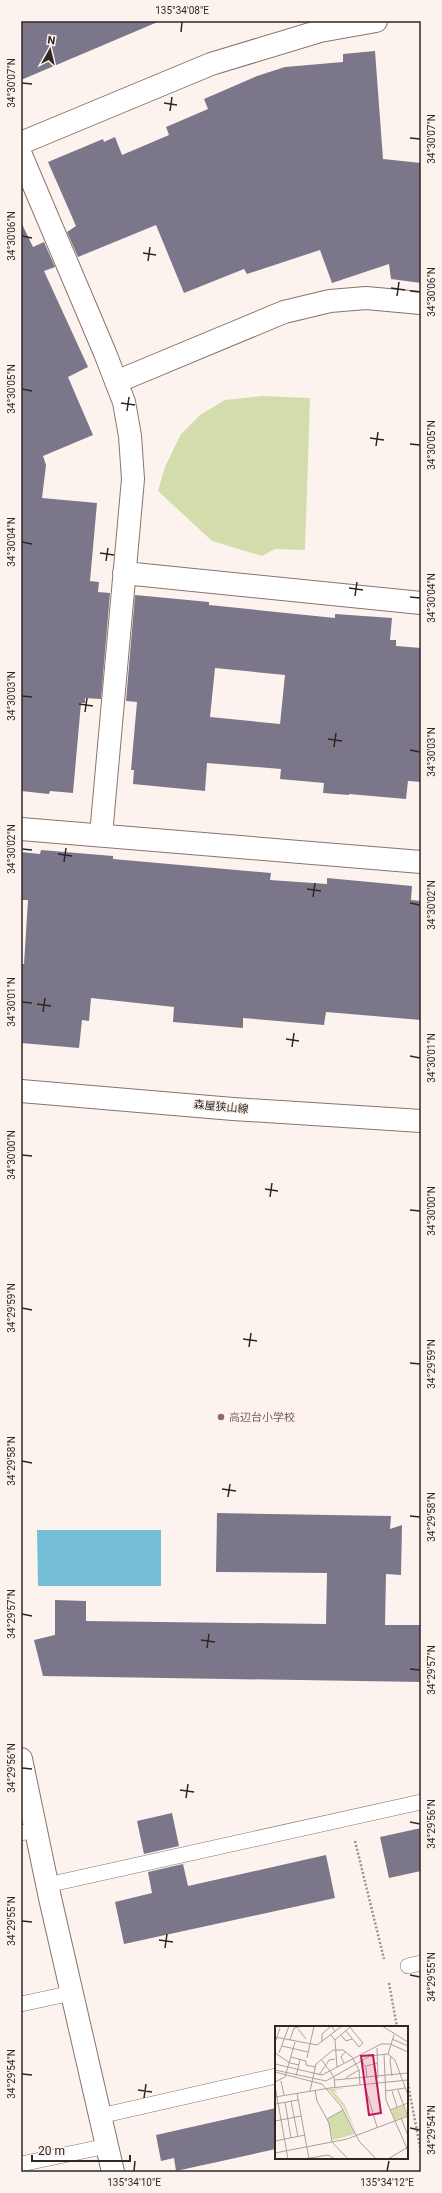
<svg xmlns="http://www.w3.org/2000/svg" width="442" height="2193" font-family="Roboto,'Noto Sans JP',sans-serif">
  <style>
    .green { fill: #d3ddab }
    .water { fill: #74bed6 }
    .building { fill: #7c768a; fill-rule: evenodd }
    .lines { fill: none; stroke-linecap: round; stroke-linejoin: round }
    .lane-casing { stroke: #88746a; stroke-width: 16 }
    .street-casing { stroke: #88746a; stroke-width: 24 }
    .secondary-casing { stroke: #88746a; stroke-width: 24 }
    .path { stroke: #9a918c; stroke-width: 2.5; stroke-dasharray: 2 2; stroke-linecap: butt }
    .lane { stroke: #fff; stroke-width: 15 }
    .street { stroke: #fff; stroke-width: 22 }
    .secondary { stroke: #fff; stroke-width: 22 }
    .ticks { fill: none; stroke: #2f2722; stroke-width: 1.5 }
    .education-dot { fill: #8d6e63; stroke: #fdf3ee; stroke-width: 1.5 }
    .labels { text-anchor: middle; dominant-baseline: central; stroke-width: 3; stroke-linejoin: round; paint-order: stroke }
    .street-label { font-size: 11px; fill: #2f2722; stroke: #fdf3ee }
    .education-label { font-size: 11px; fill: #785e54; stroke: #fdf3ee; text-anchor: start }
    .inset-road { fill: none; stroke: #aba19c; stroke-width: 1 }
    .view { fill: #c2185b; fill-opacity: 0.15; stroke: #c2185b; stroke-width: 2 }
    .inset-edge { fill: none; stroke: #2f2722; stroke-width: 2 }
    .neatline { fill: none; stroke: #2f2722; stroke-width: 1.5 }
    .ticks-label { font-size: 10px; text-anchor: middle; fill: #2f2722 }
  </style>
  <rect width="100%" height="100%" fill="#fdf3ee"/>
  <path class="green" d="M262 396 310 398 305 550 275 549 262 556 212 541 158 491 165 467 181 434 200 415 225 400Z"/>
  <path class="water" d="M37 1530H161V1586H38Z"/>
  <path class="building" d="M21 21H160L21 80Z
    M375 51 383 159 421 163V283L391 279 389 264 332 283 320 250 247 274 244 269 184 293 156 225 78 257 67 232 76 226 48 162 103 139 104 142 115 137 122 155 169 135 166 127 208 109 204 99 257 76 285 67 343 62V54Z
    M21 222 33 247 44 242 55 267 44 271 88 367 68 377 93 435 43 456 46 465 42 498 97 503 90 581 99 582 98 592 110 593 101 699 85 698V703H81L73 793 50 791 49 794 21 791Z
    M135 595 209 602V605L335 618V614L392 618 390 640H396V646L421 648V782L408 781 406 799 349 794V795L323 793 324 783 280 779 281 769 207 763 205 791 133 784 134 770H131L137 702 126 701ZM215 668 285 675 280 724 210 717Z
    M41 850 113 856V859L271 873 270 880 327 884V878L412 886 411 900 421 901V1020L326 1012 324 1025 243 1018V1028L173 1022 174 1007 91 998 89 1021 82 1020 79 1048 21 1043V964H24L28 900H21V852L40 854Z
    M217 1513 391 1516 390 1529 402 1525 401 1575 386 1574 385 1625H421V1682L43 1676 34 1640 55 1635V1600L86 1601V1621L326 1624 327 1573 216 1572Z
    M172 1813 179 1846 144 1854 137 1821Z
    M421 1828V1871L389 1878 380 1837Z
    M326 1855 335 1898 124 1944 115 1902 152 1893 148 1872 183 1864 188 1886Z
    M276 2108V2149L176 2171 174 2158 161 2161 156 2135Z"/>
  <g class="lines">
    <defs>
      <path id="lane" d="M21 1833 36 1830
        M47 1885 421 1802
        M408 1966 421 1963
        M21 2004 72 1993
        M100 2116 276 2076
        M21 2164 107 2146"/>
      <path id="street" d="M21 155 105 353 124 402 130 436 133 479 101 835
        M116 382 284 312 330 301 366 298 421 303
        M124 573 421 603
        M21 829 421 862
        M21 1759 50 1898 113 2172"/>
      <path id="secondary" d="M21 143 211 64 320 31 376 21
        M21 1091 233 1109 421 1121"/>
    </defs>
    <use href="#lane" class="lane-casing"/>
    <use href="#street" class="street-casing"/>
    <use href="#secondary" class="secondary-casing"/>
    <path class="path" d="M355 1841 384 1959
      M389 1983 397 2027
      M407 2079 421 2152"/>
    <use href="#lane" class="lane"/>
    <use href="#street" class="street"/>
    <use href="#secondary" class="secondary"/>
  </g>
  <path class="ticks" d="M181 32 182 22M22 83 32 84M164 103 177 105M170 111 172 97M410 138 420 139M22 236 32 238M143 253 156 255M148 261 150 247M391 288 405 290M410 291 420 292M397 296 399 282M22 389 32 391M121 403 135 405M127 411 129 397M370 438 384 440M410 444 420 445M376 446 378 432M22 542 32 544M100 553 114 555M106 561 108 548M349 588 363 590M355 596 357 582M410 597 420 598M22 696 32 697M79 704 93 706M85 712 87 698M328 739 342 741M334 747 336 733M410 750 420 752M22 849 32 850M58 854 72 856M64 862 66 848M307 889 321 891M313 897 315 883M410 903 420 905M22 1002 32 1003M37 1004 51 1006M43 1012 45 998M286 1039 299 1041M292 1047 294 1033M410 1056 420 1058M22 1155 32 1156M265 1189 278 1191M270 1197 272 1183M410 1210 420 1211M22 1308 32 1310M243 1339 257 1341M249 1347 251 1333M410 1363 420 1364M22 1461 32 1463M222 1489 236 1491M228 1497 230 1484M410 1516 420 1517M22 1614 32 1616M201 1640 215 1642M207 1648 209 1634M410 1669 420 1670M22 1768 32 1769M180 1790 194 1792M186 1798 188 1784M410 1822 420 1824M22 1921 32 1922M159 1940 173 1942M165 1948 167 1934M410 1975 420 1977M22 2074 32 2075M138 2090 152 2092M144 2098 146 2084M410 2128 420 2130M134 2171 135 2161M387 2171 389 2161"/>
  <circle class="education-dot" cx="221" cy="1417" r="4"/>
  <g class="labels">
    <g class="street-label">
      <text transform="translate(221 1107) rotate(5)">森屋狭山線</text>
    </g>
    <g class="education-label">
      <text x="229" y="1417">高辺台小学校</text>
    </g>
  </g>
  <g transform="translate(275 2026)">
    <rect width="133" height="133" fill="#fdf3ee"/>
    <path d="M73 62 60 64 63 68 58 65 70 79 82 108 68 80 53 63ZM128 80 132 90 120 94 116 84ZM68 84 80 108 58 114 52 93Z" fill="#d3ddab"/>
    <path class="inset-road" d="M107 0 133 16M23 3 31 13M71 5 84 21 88 17 74 0M56 9 60 14 62 41M66 9 71 15 77 13M0 11 42 19 67 0M117 13 133 20M15 14 19 2 28 0M60 14 75 1M47 16V8L56 0 60 5M0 17 5 2M7 20 33 26M102 22 103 52M0 27 15 37 24 39M4 27 14 0M109 28 111 74 133 125M113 28 119 9M116 30 115 35 117 50M16 31 31 35V39L40 41M32 32 39 0M46 33 59 51 60 61M87 35 91 42 92 52M69 37 66 31 70 26M0 38 47 49 106 18H115L133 26M91 40 103 37M0 44 51 55 95 30 113 28 120 34 133 69M0 46 47 58 66 80 84 115 101 133M44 49 54 34 60 33M21 50 25 34M72 53V51L84 44M60 54 133 47M6 55 9 69M0 56 10 51 20 16M0 60 13 133M90 60 102 101M40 64 42 75 54 97 57 116 73 133M123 64 133 91M35 65 41 38 58 24H68L77 31 84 44 85 59M110 65 130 62M117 65 122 81M22 67 34 133M0 71 55 62 133 54M16 75 23 111M10 76 16 112M0 78 23 74M115 84 133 77M126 92 133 110M52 93 68 84M0 95 26 90M0 115 30 109M0 127 72 113 133 90M29 133 53 129 60 133M113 133 133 121"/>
    <path class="view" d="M98 29 106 87 94 89 86 30Z"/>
    <rect width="133" height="133" class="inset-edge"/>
  </g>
  <rect width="442" height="2193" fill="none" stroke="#fdf3ee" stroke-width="44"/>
  <g transform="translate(50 50) rotate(8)" stroke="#fdf3ee" stroke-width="3" paint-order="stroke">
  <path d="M0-3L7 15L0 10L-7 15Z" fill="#2f2722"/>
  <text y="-6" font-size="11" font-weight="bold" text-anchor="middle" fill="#2f2722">N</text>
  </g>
  <path d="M32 2155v6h98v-6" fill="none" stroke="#2f2722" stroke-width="2"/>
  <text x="38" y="2155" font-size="12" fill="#2f2722" stroke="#fdf3ee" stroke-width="3" paint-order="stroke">20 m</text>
  <rect x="22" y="22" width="398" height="2149" class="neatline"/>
  <g class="ticks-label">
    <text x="182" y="14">135°34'08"E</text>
    <text transform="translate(11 83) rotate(-90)" y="4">34°30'07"N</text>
    <text transform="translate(431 139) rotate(-90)" y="4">34°30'07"N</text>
    <text transform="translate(11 236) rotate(-90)" y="4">34°30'06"N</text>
    <text transform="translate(431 292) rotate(-90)" y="4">34°30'06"N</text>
    <text transform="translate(11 389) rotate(-90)" y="4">34°30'05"N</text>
    <text transform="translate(431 445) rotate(-90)" y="4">34°30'05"N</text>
    <text transform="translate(11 542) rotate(-90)" y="4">34°30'04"N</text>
    <text transform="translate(431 598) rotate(-90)" y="4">34°30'04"N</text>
    <text transform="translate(11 696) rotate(-90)" y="4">34°30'03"N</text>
    <text transform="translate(431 752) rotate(-90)" y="4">34°30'03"N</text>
    <text transform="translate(11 849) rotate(-90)" y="4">34°30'02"N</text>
    <text transform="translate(431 905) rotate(-90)" y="4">34°30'02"N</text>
    <text transform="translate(11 1002) rotate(-90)" y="4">34°30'01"N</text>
    <text transform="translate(431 1058) rotate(-90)" y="4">34°30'01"N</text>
    <text transform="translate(11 1155) rotate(-90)" y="4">34°30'00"N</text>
    <text transform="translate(431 1211) rotate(-90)" y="4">34°30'00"N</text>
    <text transform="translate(11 1308) rotate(-90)" y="4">34°29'59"N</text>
    <text transform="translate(431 1364) rotate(-90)" y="4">34°29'59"N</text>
    <text transform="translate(11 1461) rotate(-90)" y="4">34°29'58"N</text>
    <text transform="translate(431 1517) rotate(-90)" y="4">34°29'58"N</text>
    <text transform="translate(11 1614) rotate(-90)" y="4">34°29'57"N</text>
    <text transform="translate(431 1670) rotate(-90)" y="4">34°29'57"N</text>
    <text transform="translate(11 1768) rotate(-90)" y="4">34°29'56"N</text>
    <text transform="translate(431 1824) rotate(-90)" y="4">34°29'56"N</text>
    <text transform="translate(11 1921) rotate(-90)" y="4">34°29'55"N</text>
    <text transform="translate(431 1977) rotate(-90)" y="4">34°29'55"N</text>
    <text transform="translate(11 2074) rotate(-90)" y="4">34°29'54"N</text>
    <text transform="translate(431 2130) rotate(-90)" y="4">34°29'54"N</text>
    <text x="134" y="2186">135°34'10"E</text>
    <text x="387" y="2186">135°34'12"E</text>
  </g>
</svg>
